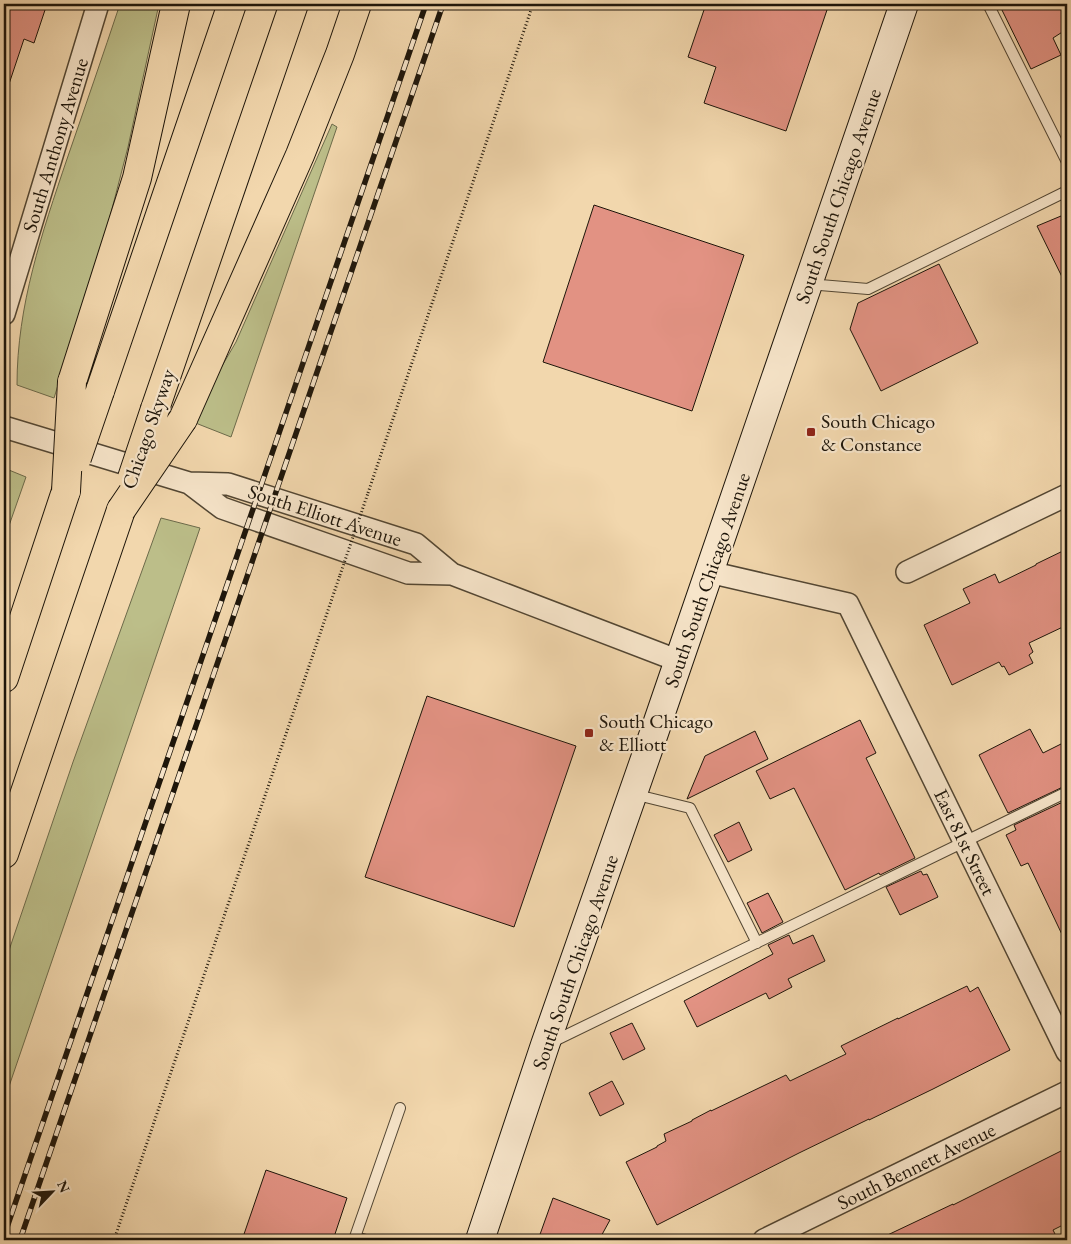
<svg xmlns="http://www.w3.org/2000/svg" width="1071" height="1244" font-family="'EB Garamond',serif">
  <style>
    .green { fill: #bcbe89; stroke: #6c6a4a }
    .building { fill: #e29283; stroke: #1d150a }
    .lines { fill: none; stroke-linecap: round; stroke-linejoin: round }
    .service-casing { stroke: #524633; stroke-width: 12 }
    .minor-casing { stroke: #524633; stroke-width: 24 }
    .secondary-casing { stroke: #1d150a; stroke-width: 30 }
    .motorway-casing { stroke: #1d150a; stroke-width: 30 }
    .path { stroke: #1d150a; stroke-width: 3; stroke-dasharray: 1 2.5; stroke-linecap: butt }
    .service { stroke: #f7e5ca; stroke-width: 10 }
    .minor { stroke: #f7e5ca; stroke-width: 21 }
    .secondary { stroke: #f7e5ca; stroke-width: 28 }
    .motorway { stroke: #f2d7ad; stroke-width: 28 }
    .rail-casing { stroke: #1d150a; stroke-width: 5.5 }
    .rail { stroke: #f7e5ca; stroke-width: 4; stroke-dasharray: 11; stroke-linecap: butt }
    .motorway-bridge-casing { stroke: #1d150a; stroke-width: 30; stroke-linecap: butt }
    .path-bridge { stroke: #1d150a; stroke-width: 3; stroke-dasharray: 1 2.5; stroke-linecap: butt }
    .motorway-bridge { stroke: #f2d7ad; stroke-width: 28 }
    .poi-dot { fill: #8f2418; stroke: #f7e5ca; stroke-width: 2 }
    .labels { text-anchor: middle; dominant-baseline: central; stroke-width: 4.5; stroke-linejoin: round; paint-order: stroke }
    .street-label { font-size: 20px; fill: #1d150a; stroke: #f7e5ca }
    .poi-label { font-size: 20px; fill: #1d150a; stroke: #f7e5ca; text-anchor: start }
  </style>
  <rect width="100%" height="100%" fill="#f2d7ad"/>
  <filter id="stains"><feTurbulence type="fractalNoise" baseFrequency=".004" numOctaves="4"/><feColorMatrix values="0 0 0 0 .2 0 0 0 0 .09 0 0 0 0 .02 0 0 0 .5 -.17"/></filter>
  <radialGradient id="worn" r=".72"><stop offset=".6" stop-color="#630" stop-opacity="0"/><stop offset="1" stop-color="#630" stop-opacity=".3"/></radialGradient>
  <path class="green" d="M120 4H159L128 147 106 232 54 398 17 385C17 305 42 233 67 159 85 107 103 55 120 4Z
    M332 124 337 127 231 437 193 422 201 402 236 342Z
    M4 468 26 477 4 540Z
    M161 518 200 528 4 1101V965L73 762Z"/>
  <path class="building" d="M4 4H47L34 43 24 39 8 87 4 86Z
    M706 4H829L786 131 704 103 716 67 688 57Z
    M999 4H1067V29L1053 38 1061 55 1031 69Z
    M594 205 744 255 692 411 543 362Z
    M1061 216 1067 228V287L1037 226Z
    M939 264 978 343 881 391 850 329 858 303Z
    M1067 549V625L1029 643 1033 652 1029 655 1033 663 1009 675 1004 666 1002 667 999 662 952 685 924 625 970 603 963 589 995 574 999 583 1036 565V564Z
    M427 696 576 746 514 927 365 877Z
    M860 720 876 753 866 758 915 858 880 875 879 873 845 890 794 788 770 799 756 771Z
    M1030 729 1043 753 1067 741V785L1008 813 979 755Z
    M755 731 768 759 687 799 705 756Z
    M1067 800V945L1028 863 1021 866 1006 835 1016 830 1014 825Z
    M739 822 752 850 728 862 714 835Z
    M921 871 923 875 927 874 938 897 900 915 886 887Z
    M768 893 783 922 762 933 747 903Z
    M789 935 793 944 813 935 825 961 788 979 792 987 769 999 766 993 697 1027 684 1001 773 954 768 945Z
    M967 986 970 992 978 987 1010 1050 933 1089 869 1120V1119L799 1153 657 1225 626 1162 657 1147V1146L666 1141 664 1134 692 1121V1120L711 1110V1111L786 1075 790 1081 846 1054 841 1046 898 1018V1019Z
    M632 1023 645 1049 623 1060 610 1033Z
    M612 1081 624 1104 600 1116 589 1093Z
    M1067 1148V1223L1053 1230 1058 1240H877L953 1204V1205Z
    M266 1170 347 1198 333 1240H242Z
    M553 1198 610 1220 599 1240H538Z"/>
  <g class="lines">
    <defs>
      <path id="service" d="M988 4 1067 162
        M808 284 868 289 1067 191
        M633 794 690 808 757 943
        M550 1043 1067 792
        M366 1240 355 1237 400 1108"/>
      <path id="minor" d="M4 314 98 4
        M4 427 189 483 228 484 416 544 452 574 679 661
        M189 483 222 508 408 573 452 574
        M709 572 848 604 1067 1052
        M907 572 1067 495
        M764 1240 1067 1092"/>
      <path id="secondary" d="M480 1240 545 1045 654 733 904 4"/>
      <path id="motorway" d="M72 382 137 178 176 4
        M100 391 232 4
        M155 409 294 4
        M183 419 300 155 340 54 357 4
        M4 678 66 491
        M4 854 121 510"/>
    </defs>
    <use href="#service" class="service-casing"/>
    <use href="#minor" class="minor-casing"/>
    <use href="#secondary" class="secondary-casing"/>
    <use href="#motorway" class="motorway-casing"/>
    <path class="path" d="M368 493 533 4
      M114 1240 340 575"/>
    <use href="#service" class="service"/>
    <use href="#minor" class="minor"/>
    <use href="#secondary" class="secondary"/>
    <use href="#motorway" class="motorway"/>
    <defs>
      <path id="rail" d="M4 1236 426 4
        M20 1240 443 4"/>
    </defs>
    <use href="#rail" class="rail-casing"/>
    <use href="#rail" class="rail"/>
    <defs>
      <path id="motorway-bridge" d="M77 458 100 391
        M132 478 155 409
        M66 491 72 382
        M121 510 183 419"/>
    </defs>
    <use href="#motorway-bridge" class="motorway-bridge-casing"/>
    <path class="path-bridge" d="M340 575 368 493"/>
    <use href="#motorway-bridge" class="motorway-bridge"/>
  </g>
  <g class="poi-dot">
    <rect x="806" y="427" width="10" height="10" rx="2.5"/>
    <rect x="584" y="728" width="10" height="10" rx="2.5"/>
  </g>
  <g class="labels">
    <g class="street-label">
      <text transform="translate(55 145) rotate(-73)">South Anthony Avenue</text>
      <text transform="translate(838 196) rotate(-71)">South South Chicago Avenue</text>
      <text transform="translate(148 429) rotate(-71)">Chicago Skyway</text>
      <text transform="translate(325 515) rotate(18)">South Elliott Avenue</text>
      <text transform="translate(707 580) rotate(-71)">South South Chicago Avenue</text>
      <text transform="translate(965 842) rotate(64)">East 81st Street</text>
      <text transform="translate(575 962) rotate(-71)">South South Chicago Avenue</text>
      <text transform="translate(916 1166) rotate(-26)">South Bennett Avenue</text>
    </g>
    <g class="poi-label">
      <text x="821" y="421">South Chicago<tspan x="821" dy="23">&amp; Constance</tspan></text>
      <text x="599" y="721">South Chicago<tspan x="599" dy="23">&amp; Elliott</tspan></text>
    </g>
  </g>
  <rect width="1071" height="1244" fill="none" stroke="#f2d7ad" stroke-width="20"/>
  <rect x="5" y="5" width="1061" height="1234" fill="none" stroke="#1d150a" stroke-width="2.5"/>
  <rect x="10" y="10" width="1051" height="1224" fill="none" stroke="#1d150a"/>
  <g transform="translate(52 1192) rotate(65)" stroke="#f7e5ca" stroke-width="4" paint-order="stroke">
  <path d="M0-4L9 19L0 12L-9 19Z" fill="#1d150a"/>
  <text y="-8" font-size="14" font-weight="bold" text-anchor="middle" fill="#1d150a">N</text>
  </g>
  <rect width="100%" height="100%" filter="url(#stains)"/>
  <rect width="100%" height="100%" fill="url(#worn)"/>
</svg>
